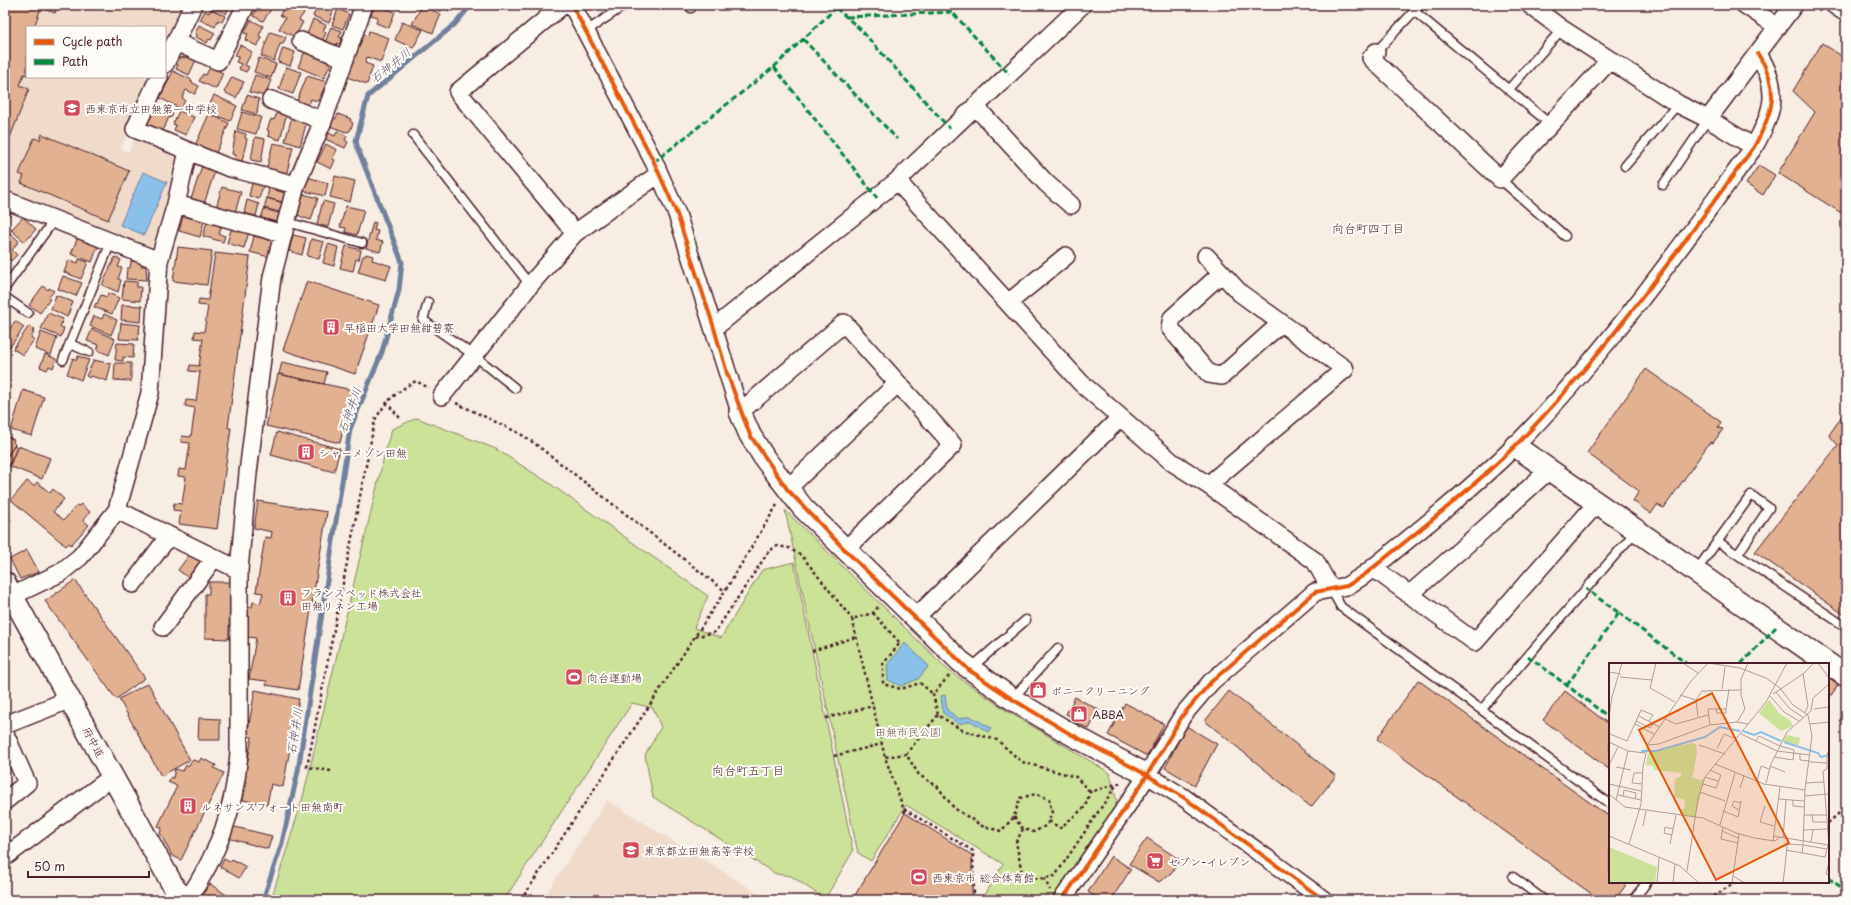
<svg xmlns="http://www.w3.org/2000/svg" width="1851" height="905" font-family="'Playpen Sans','Klee One',sans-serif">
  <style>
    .built { fill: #f0dbcb }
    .green { fill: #cbe298; stroke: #8a8062 }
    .water { fill: #8bc1e9; stroke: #71809d }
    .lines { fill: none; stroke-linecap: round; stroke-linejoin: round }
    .stream { stroke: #71809d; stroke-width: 5 }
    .building { fill: #e1b192; stroke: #4a1f2b }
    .service-casing { stroke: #4a1f2b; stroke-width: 11 }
    .minor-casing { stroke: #4a1f2b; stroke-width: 20 }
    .tertiary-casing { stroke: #4a1f2b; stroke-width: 24 }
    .path { stroke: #4a1f2b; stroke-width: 2.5; stroke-dasharray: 3 3; stroke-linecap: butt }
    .service { stroke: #fdfcf7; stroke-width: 8 }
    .minor { stroke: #fdfcf7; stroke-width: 17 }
    .tertiary { stroke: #fdfcf7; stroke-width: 21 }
    .quiet { stroke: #00873e; stroke-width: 3; stroke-dasharray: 6 3; stroke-linecap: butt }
    .cycleway-casing { stroke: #fdfcf7; stroke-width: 6 }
    .cycleway { stroke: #e8590c; stroke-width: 4 }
    .labels { text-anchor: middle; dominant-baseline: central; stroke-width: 4; stroke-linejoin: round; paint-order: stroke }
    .poi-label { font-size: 11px; fill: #4a1f2b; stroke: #fdfcf7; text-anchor: start }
    .park-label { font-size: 11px; fill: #6a5046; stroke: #fdfcf7 }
    .street-label { font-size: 11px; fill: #4a1f2b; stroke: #fdfcf7 }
    .water-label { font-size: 12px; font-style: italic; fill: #61586e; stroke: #fdfcf7 }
    .neighbourhood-label { font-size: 12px; fill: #4a1f2b; stroke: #fdfcf7 }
    .inset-river { fill: none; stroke: #8bc1e9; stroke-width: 2 }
    .inset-road { fill: none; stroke: #b29b99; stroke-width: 1 }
    .view { fill: #e8590c; fill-opacity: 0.15; stroke: #e8590c; stroke-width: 2 }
    .inset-edge { fill: none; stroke: #4a1f2b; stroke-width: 2 }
  </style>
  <rect width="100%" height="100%" fill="#f7ede3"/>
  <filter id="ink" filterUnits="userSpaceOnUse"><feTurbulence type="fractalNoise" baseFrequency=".025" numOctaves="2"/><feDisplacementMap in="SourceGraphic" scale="8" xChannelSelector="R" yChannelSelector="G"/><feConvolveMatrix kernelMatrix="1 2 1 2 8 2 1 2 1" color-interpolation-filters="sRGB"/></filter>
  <g filter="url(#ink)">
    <path class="built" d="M5 5H188L165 54V27H27V77H154L121 149 129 152 134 139 176 157 180 168 158 247 149 252 5 193Z
      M607 800 769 900H542Z"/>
    <path class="green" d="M417 418 496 449 549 483 708 596 694 628 721 638 762 570 794 562 853 851 825 899 791 876 776 874 653 797 645 755 661 727 653 708 632 703 504 900H271L303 797 387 444 392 429Z
      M785 510 948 670 1007 711 1110 773 1119 811 1055 900H982L1003 864 906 805 871 861 858 853Z"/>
    <path class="water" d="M143 172 167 182 144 235 120 225Z
      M905 643 929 666 918 679 901 686 888 680 887 665Z
      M945 695 947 710 959 719 970 716 991 728 988 732 971 721 959 724 943 713 941 696Z"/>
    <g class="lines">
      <path class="stream" d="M263 900 282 843 298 771 350 429 382 352 399 290 402 262 358 149 356 141 368 96 455 24 471 5"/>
    </g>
    <path class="building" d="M5 5H58L55 13 41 8 34 27H27V75L24 74 20 85 29 89 9 140 5 139Z
      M209 5H230L226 14Z
      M259 5H274L263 21 253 16Z
      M285 5H296L299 7 297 10 304 13 299 20 303 22 295 37 279 29 285 18 280 15Z
      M318 5H327L334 8 329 23 313 16Z
      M375 5 395 12 389 28 376 23 378 17 371 15Z
      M427 5H443L441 11Z
      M422 6 441 14 433 33 412 24Z
      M211 9 225 16 222 22 218 20 215 27 200 20 205 11 209 13Z
      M338 9 349 14 343 29 332 25Z
      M313 19 326 25 323 31 326 33 322 41 315 37 314 40 306 37Z
      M251 20 263 26 259 36 262 38 257 46 245 40 248 34 244 33Z
      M402 22 423 30 413 48 395 40Z
      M199 25 215 33 211 40 209 39 207 43 196 37 197 34 195 33Z
      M331 27 342 31 339 37 342 38 340 44 337 43 335 49 324 45Z
      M369 31 389 38 381 62 367 57 365 63 373 66 367 84 347 77 362 34 368 36Z
      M270 32 286 37 283 44H280L274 61 261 56Z
      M1822 43 1846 59V216L1778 173 1815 112 1793 91Z
      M240 45 252 52 245 65 249 67 246 72 239 69 241 64 236 62 239 56 235 55Z
      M283 48 295 52 290 66 278 62Z
      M305 51 331 63 324 78 298 67Z
      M186 55 196 60 189 75 176 69 181 57 185 58Z
      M259 58 276 64 271 78 254 72Z
      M210 67 223 73 216 89 199 81 203 74 206 75Z
      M286 67 301 72 293 94 279 89Z
      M173 71 192 80 191 82 199 86 195 94 186 90 182 98 185 100 181 109 160 98Z
      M255 75 271 80 265 96 249 92Z
      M307 76 327 82 319 99 317 101 311 99 309 105 297 101Z
      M232 77 244 82 236 98 224 92Z
      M214 95 237 106 230 121 207 111Z
      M247 95 259 99 257 114 242 110Z
      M155 106 173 114 171 118 169 117 163 131 147 124Z
      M179 111 194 117 186 135 174 130 176 125 173 124Z
      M242 112 261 117 256 134 237 129Z
      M277 113 286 116 280 140 268 136 269 131 267 130 271 119 274 120Z
      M209 114 229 123 216 153 213 151 211 155 194 148Z
      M338 114 351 119 350 121 353 123 350 131 346 132 327 125 330 116 336 119Z
      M292 117 307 121 300 146 285 141Z
      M236 131 246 134 245 138 247 139 242 161 235 160 236 155 232 154Z
      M337 131 347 136 345 140 348 142 345 148 323 138 325 134 328 135 329 133 335 136Z
      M42 134 129 171 108 220 21 183 24 176 19 174 34 138 40 140Z
      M255 137 265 139 261 162 251 160Z
      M273 143 293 147 286 176 266 171Z
      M326 144 337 150 332 159 335 160 331 169 317 162Z
      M1759 165 1775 175 1763 195 1746 184Z
      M202 166 215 171 204 204 191 199Z
      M335 176 355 181 350 202 330 197Z
      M307 177 328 183 325 196 304 191Z
      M252 183 263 186 259 199 249 196Z
      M222 187 241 192 235 213 216 208Z
      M269 188 288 194 286 203 267 198Z
      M303 194 318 198 311 220 302 217 298 215Z
      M267 198 286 204 283 213 264 208Z
      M247 200 259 204 256 216 244 213Z
      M323 201 334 204 328 227 317 224Z
      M346 206 364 210 357 235 345 232 346 228 340 227Z
      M5 208 11 214 5 221Z
      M264 209 282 214 280 223 261 218Z
      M183 216 204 221 200 237 179 231Z
      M23 217 36 229 25 242 11 230Z
      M207 221 222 225 219 234 225 236 223 242 203 236Z
      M373 222 376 223 374 230 378 231 376 240 383 242 380 252 366 248Z
      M232 227 249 232 244 248 227 243Z
      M10 233 19 241 12 250 17 255 11 261 5 255V239Z
      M293 235 306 238 302 255 289 251Z
      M254 236 273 241 269 257 250 252Z
      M78 237 98 246 92 262 71 254Z
      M311 239 324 242 319 259 307 256Z
      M328 244 338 247 334 266 323 263Z
      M346 246 361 250 359 260 356 259 353 271 340 268Z
      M178 247 212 251 207 285 173 281Z
      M215 253 250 257 228 428H231L217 529 179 524 181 511 173 510 174 503 182 504 186 477 178 476 179 469 186 470 190 443 181 442 182 436 191 437 195 408 185 406 186 400 196 401 200 372 189 371 190 365 199 366 203 339 194 338 195 331 204 332 208 306 198 305 199 299 208 300Z
      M366 254 373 256 372 260 391 266 386 280 358 272 363 256H365Z
      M115 257 121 260 118 267 122 268 118 279 121 280 118 292 102 285Z
      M79 259 88 262 81 279 64 272 69 260 78 263Z
      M131 261 141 262V266H146L147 280 126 279 127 268H130Z
      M63 276 82 283 76 296 58 289Z
      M124 281 137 282V287H141L140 301 122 299Z
      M307 281 379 305 355 374 283 350Z
      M43 286 48 290 49 288 54 291 48 298 50 299 40 313 29 305Z
      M108 293 119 298 112 314 94 307 96 303 97 304 101 295 107 297Z
      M56 295 73 302 67 317 51 309Z
      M122 305 142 306 141 322 121 320Z
      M48 313 63 319 60 327 64 328 61 337 41 329Z
      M104 314 117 320 111 335 90 326 94 316 102 319Z
      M15 321 24 327 10 347 5 343V331L7 327 10 329Z
      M121 323 140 325 138 340 119 339Z
      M29 326 34 329 32 332 34 333 31 337 34 340 23 355 13 349Z
      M92 329 115 339 109 355 97 350 99 345 87 341Z
      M41 332 57 338 51 355 35 349Z
      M117 343 134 344 133 358 123 357V361L115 360Z
      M45 354 56 359 53 368 49 366 47 370 40 367Z
      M78 356 89 360 81 380 67 374 73 358 77 360Z
      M94 360 111 364 107 381 91 376 90 378 86 376Z
      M282 362 327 372 324 384 279 374Z
      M115 363H131V381L114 380Z
      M1646 369 1721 422 1718 428 1723 429 1713 443 1710 442 1664 508 1657 505 1651 514 1633 501 1639 491 1587 453Z
      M278 374 352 390 340 443 266 426Z
      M23 390 44 397 32 436 11 430Z
      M1846 410V616L1755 552 1838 445 1829 435Z
      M277 432 340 449 334 472 271 455Z
      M5 435 14 440 13 442 15 444 7 457 5 456Z
      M14 445 17 447 11 463H5V456L7 457Z
      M18 446 50 458 42 479 9 466Z
      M27 481 34 486 37 482 50 493 53 489 64 499 53 512 64 520 77 505 79 506 81 504 90 512 83 520 89 525 71 545 69 543 66 546 11 500Z
      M258 501 327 512 298 690 266 685 267 681 249 679 256 638 247 637 248 607H252L253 602 260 604 263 593 256 592 265 537 271 538 272 532 254 528Z
      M5 510 11 520 5 524Z
      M27 550 39 572 20 579 10 559Z
      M190 554 202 563 190 579 178 570Z
      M75 580 145 678 116 699 45 601Z
      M209 582H230L229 639 205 638V594H209Z
      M1828 678 1838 685 1828 700Z
      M1418 680 1610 817V882H1628L1615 900H1600L1377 739Z
      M148 683 190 760 161 776 119 699Z
      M255 690 299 699 283 787 271 784 267 805 243 800 247 782 244 781 252 737 247 736Z
      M1229 691 1336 776 1311 807 1205 721Z
      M1565 691 1610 725V770L1543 720Z
      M1075 697 1099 710 1089 729 1075 722 1076 719 1066 714Z
      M1125 703 1164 724 1147 756 1108 735Z
      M1846 711V726L1839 721Z
      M199 718 220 719V740H198Z
      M1186 726 1217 744 1195 785 1165 768Z
      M201 758 216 765 214 768 224 773 181 860 171 855 170 852 160 833 162 828 158 826 177 786 168 782 171 777 173 778 175 769 183 771 186 765 188 766 193 760 199 762Z
      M905 813 972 855V900H852Z
      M231 826 272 836 268 849 228 838Z
      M1147 838 1180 860 1171 873 1159 882 1129 864Z
      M1111 856 1131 869 1111 900H1100L1088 892Z
      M224 859 230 862 232 859 246 867 239 878 220 867Z
      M210 884 234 900H203L200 898Z"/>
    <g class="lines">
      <defs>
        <path id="service" d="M690 5 691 8
          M451 6V5
          M1414 11 1550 124
          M585 32 625 5
          M1376 52 1420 5
          M1509 89 1562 29
          M413 135 530 285
          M1625 166 1678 104
          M1500 179 1565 236
          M1663 185 1708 119
          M287 222 362 243
          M5 288 54 220
          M5 297 28 313
          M428 302 423 320 475 356 515 388
          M70 344 89 352
          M63 360 111 242
          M1717 541 1846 627
          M1696 571 1751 495 1769 508 1738 554
          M1331 589 1341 607 1610 804
          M971 668 1026 620
          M1012 699 1058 648
          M1482 709 1636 531
          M1513 877 1544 900
          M1633 900 1647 882"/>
        <path id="minor" d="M563 5 458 92 575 233
          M572 5 654 162 677 214 740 412 844 323 953 445 845 550
          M1530 5 1562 29 1678 104 1708 119 1754 147
          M1745 5 1778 27
          M1834 5 1846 13
          M301 41 345 59
          M176 42 218 61 246 5
          M1376 52 1371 58 1500 179 1610 60
          M165 64 193 5
          M159 77 135 129 227 167 296 185
          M271 100 323 121
          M975 106 1046 183 1071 205
          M1708 119 1794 5
          M897 181 1081 383 1172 462 1208 485 1315 561 1330 588
          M5 200 159 261
          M176 204 283 234
          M1206 256 1240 293 1345 369 1208 485
          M1222 273 1172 318 1170 328 1209 374 1222 376 1280 324
          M1008 303 1066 256
          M714 328 897 181 1082 5
          M442 396 530 285 575 233 659 174
          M787 489 897 384
          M117 510 239 570
          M1373 568 1475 642 1597 503
          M133 584 169 536
          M1409 595 1483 530 1549 470
          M12 596 60 573 80 557 117 510 150 393 159 261 176 204 188 151
          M915 618 1120 418
          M163 627 214 558
          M5 725 71 699
          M5 734 27 783 5 801
          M1147 775 1183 797 1324 900
          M5 857 113 776
          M187 900C219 854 235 808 239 752V570L248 473 272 277 296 185 323 121 364 5
          M1062 900 1141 785 1183 715 1211 682 1315 592 1347 586 1364 575C1415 534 1468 492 1515 446 1605 354 1678 250 1754 147 1773 112 1781 90 1758 54"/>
        <path id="tertiary" d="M740 412 750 435 765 459 803 508 961 662 1012 699 1067 732 1147 775
          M1515 446 1846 676
          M5 583 175 889 186 900"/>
      </defs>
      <use href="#service" class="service-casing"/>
      <use href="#minor" class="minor-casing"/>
      <use href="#tertiary" class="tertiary-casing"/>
      <path class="path" d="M386 402 400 418
        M456 403 519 433 534 443 725 591
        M878 607 873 613 852 619 885 757
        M873 613 900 643 883 664V684L901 689 920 683 933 694
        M695 637 715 632 769 551 777 546 789 548 802 556 852 619
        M812 651 856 637
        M949 676 933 694 938 715 962 730 997 740 1022 762 1076 777 1090 792
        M938 715 906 754 919 775 937 786 954 808 982 826 1001 831 1014 817 1020 798 1036 794 1049 799 1052 813 1047 825 1034 832 1023 829 1014 817
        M826 718 873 706
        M834 756 882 744
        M331 771 307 767 375 420C386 401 396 392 416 381L429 388
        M904 809 973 851 974 900
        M905 813 885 757 906 754
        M1049 821 1060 828 1085 807 1090 792 1123 782
        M1828 823 1846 807
        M1023 829 1016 842 1022 873 1038 879 1055 876 1117 784
        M1044 878 1050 890
        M521 900 725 591 777 505
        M1709 900 1735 882"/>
      <use href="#service" class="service"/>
      <use href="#minor" class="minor"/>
      <use href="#tertiary" class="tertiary"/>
      <path class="quiet" d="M836 8 860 29 950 129
        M847 17 952 12 1009 74
        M803 39 897 139
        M774 67 877 198
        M654 162 774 67 839 5
        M1619 613 1687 664
        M1528 656 1610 718
        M1741 664 1776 627
        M1567 685 1619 613 1586 589
        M1828 878 1841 887"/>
      <defs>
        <path id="cycleway" d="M572 5 654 162 677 214 714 328 727 373 750 435 787 489 845 550 969 670 1012 699 1067 732 1147 775 1183 797 1324 900
          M1062 900 1141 785 1183 715 1211 682 1315 592 1347 586 1364 575C1415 534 1468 492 1515 446 1605 354 1678 250 1754 147 1773 112 1781 90 1758 54"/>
      </defs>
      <use href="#cycleway" class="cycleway-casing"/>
      <use href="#cycleway" class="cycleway"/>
    </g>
  </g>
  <defs>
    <symbol id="school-square" viewBox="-11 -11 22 22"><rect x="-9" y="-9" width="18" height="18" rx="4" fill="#d1495b" stroke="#fdfcf7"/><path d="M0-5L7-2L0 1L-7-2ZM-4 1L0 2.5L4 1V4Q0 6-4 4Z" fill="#fff"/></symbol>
    <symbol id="building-square" viewBox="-11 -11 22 22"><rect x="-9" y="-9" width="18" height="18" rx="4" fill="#d1495b" stroke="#fdfcf7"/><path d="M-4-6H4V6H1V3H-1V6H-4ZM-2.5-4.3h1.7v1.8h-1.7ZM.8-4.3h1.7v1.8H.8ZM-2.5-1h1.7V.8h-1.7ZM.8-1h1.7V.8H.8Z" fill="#fff"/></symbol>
    <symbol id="stadium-square" viewBox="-11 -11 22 22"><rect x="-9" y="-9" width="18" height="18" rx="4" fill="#d1495b" stroke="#fdfcf7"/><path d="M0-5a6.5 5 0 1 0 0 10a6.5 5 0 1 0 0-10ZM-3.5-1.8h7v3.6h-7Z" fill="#fff"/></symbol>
    <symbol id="shop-square" viewBox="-11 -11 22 22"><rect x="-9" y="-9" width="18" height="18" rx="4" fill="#d1495b" stroke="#fdfcf7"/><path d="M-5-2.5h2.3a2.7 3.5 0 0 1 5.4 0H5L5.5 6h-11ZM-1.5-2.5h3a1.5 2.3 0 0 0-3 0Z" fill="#fff"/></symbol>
    <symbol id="supermarket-square" viewBox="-11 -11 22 22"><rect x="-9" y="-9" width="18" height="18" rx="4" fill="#d1495b" stroke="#fdfcf7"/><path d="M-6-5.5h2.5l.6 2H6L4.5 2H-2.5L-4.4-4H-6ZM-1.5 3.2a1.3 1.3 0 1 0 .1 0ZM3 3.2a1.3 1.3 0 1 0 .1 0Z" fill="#fff"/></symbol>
  </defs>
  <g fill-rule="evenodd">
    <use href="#school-square" x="62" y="98" width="20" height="20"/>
    <use href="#building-square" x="321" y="317" width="20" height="20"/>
    <use href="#building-square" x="296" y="442" width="20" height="20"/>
    <use href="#building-square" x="278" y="588" width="20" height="20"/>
    <use href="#stadium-square" x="564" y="667" width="20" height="20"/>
    <use href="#shop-square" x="1028" y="680" width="20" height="20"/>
    <use href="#shop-square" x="1069" y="704" width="20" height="20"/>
    <use href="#building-square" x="178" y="796" width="20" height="20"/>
    <use href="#school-square" x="621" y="840" width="20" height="20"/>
    <use href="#supermarket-square" x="1145" y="851" width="20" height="20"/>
    <use href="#stadium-square" x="909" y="867" width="20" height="20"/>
  </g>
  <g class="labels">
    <g class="poi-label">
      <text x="85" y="108">西東京市立田無第一中学校</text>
      <text x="344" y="327">早稲田大学田無紺碧寮</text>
      <text x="319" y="452">シャーメゾン田無</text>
      <text x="301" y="592">フランスベッド株式会社<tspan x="301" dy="13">田無リネン工場</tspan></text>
      <text x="587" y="677">向台運動場</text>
      <text x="1051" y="690">ポニークリーニング</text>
      <text x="1092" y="714">ABBA</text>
      <text x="201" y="806">ルネサンスフォート田無南町</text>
      <text x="644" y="850">東京都立田無高等学校</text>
      <text x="1168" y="861">セブン-イレブン</text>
      <text x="932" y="877">西東京市 総合体育館</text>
    </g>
    <g class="park-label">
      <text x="908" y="731">田無市民公園</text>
    </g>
    <g class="street-label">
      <text transform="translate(94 742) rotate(62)">府中道</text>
    </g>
    <g class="water-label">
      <text transform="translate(390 65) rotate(-39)">石神井川</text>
      <text transform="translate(349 410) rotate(-70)">石神井川</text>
      <text transform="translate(294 731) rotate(-81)">石神井川</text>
    </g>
    <g class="neighbourhood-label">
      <text x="1368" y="228">向台町四丁目</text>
      <text x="748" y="770">向台町五丁目</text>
    </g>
  </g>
  <g transform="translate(1609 663)">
    <rect width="220" height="220" fill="#f7ede3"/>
    <path d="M160 37 171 51 181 57 184 63 172 68 150 50ZM178 72 191 75 190 81 187 83 174 78ZM83 80 87 81 88 89 84 112 82 114 91 117 95 115 87 152 84 154 71 152V146H75L76 137 65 134 66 116 72 113 73 110 45 107V103L37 102 39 90ZM0 184 48 204 46 220H0Z" fill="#cbe298"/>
    <path class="inset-river" d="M134 68 145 72 152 69 172 78M175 79 209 90 212 94 220 92M32 88H47L96 74 111 64 131 68"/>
    <path class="inset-road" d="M47 0 41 25 66 39M74 0 89 10M99 0 131 5 157 15 171 25 184 42 199 52 203 73 196 127 194 182 218 186M209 0 220 15M0 9 12 11M194 11 199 43 196 49M11 14 43 17M113 26 116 4M167 29 180 45 195 55M164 31 194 11 205 0M71 32 87 37M161 33 175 49 190 58M107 46 108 50H117V46M205 46 220 44M30 53 50 64M0 54 3 34 13 0M89 54 87 37 93 28 132 27M56 56 67 61 99 52M27 58 41 65 45 60M128 59 136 46 132 32V16L139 0M26 61 45 71M201 61 220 59M101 62 99 46H117L120 26M1 71 18 78 32 47 44 52 40 58M132 71 168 88 201 92M147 78 150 73 171 83M0 79 19 88 36 90M38 82 50 81 101 62 128 59 139 61M90 82 116 91M108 86 115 71 127 76M191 91V97L201 98M165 94 184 97 185 87 171 83M201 99 218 100M106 101 155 121 196 127M0 102 9 84M161 103 176 109M7 104 22 107M96 114 109 118M148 118 152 103 160 106M157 120 162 101 178 69 202 48 204 35 220 21M196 120 215 119M0 121 32 128M33 121 23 120 25 110H34M94 121 107 125 112 112 101 107M131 125 135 113M91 129 116 138M0 131 16 144 94 155 127 170 145 175 166 178 171 174M9 132 32 137M14 133 15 127 27 130 26 136M195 133 220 131M170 136 195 138M7 137 19 88M184 137V143L195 144M156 143 151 159 165 163M130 147 123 143 125 138 132 140M114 148 129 154 132 138M195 152H218M203 152 204 159H218M111 162 126 110M34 163 37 148M114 164 112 176 129 180M194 167 219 166M113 168 129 175M63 172 55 170 56 164 64 166M0 173 71 203 90 220M164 173 220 182 214 108 218 106V92L220 86M174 175 177 137M164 178 171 124M202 179 204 167M20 181 32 141 34 104 39 81 82 18 99 0M61 181 67 152M178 181 194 182 193 190M177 187 216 194 219 182M220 199 217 211 220 212M78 208 89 136 96 114 157 39 178 0M124 213 136 220M48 220 50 195M64 220 66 201M123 220 130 171M174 220 179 176"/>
    <path class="view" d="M103 30 180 180 107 217 30 67Z"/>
    <rect width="220" height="220" class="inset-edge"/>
  </g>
  <rect width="1851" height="905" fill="none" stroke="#fdfcf7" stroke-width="20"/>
  <rect x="10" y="10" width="1831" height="885" fill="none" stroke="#4a1f2b" stroke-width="1.5" filter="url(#ink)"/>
  <rect x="26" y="26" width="140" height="52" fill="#fdfcf7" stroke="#b5a4a5"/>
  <rect x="34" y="39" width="20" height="6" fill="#e8590c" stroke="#b5a4a5"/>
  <text x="62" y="46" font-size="12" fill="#4a1f2b">Cycle path</text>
  <rect x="34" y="59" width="20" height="6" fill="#00873e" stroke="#b5a4a5"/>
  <text x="62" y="66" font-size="12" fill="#4a1f2b">Path</text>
  <path d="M28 871v6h121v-6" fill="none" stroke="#4a1f2b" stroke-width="2"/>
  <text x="34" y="871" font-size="12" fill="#4a1f2b" stroke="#fdfcf7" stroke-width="3" paint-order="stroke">50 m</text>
</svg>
